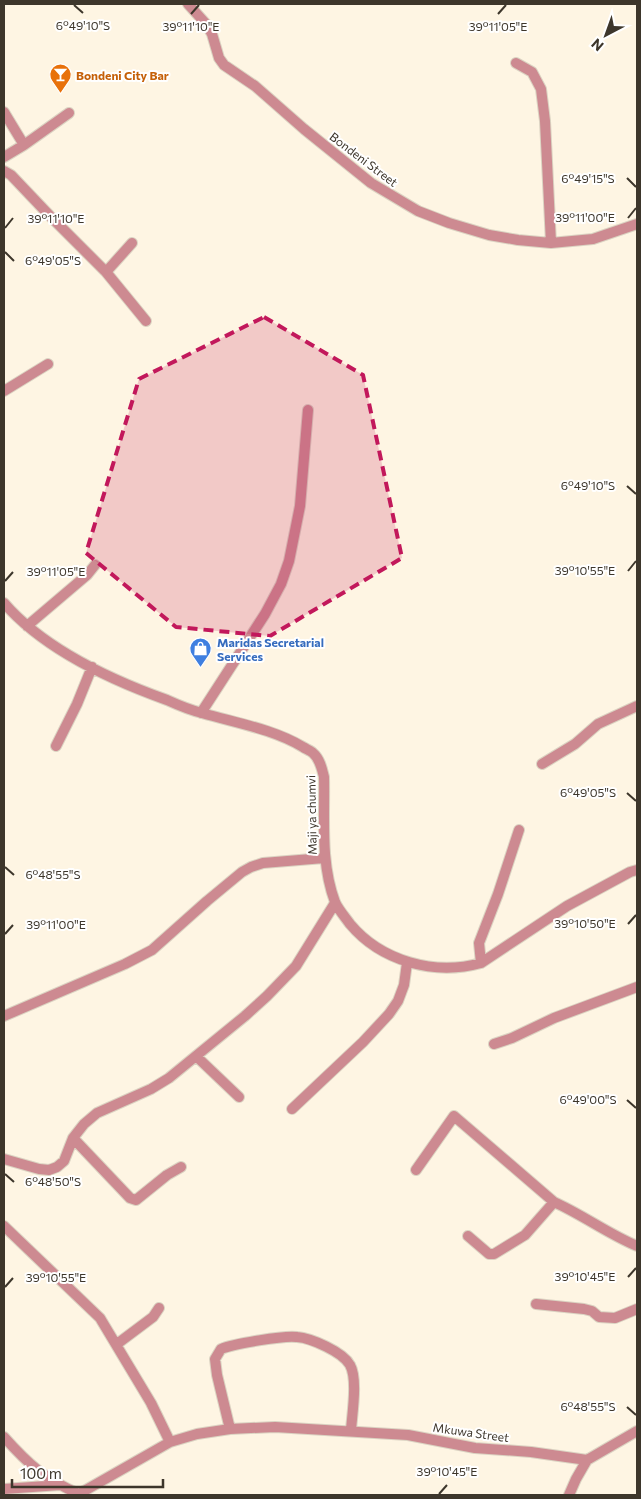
<svg xmlns="http://www.w3.org/2000/svg" width="641" height="1499" font-family="Commissioner,sans-serif">
  <style>
    .lines { fill: none; stroke-linecap: round; stroke-linejoin: round }
    .minor-casing { stroke: #dbd3c2; stroke-width: 12 }
    .minor { stroke: #cd8a91; stroke-width: 10 }
    .marked { fill: #c2185b; fill-opacity: 0.2; stroke: #c2185b; stroke-width: 4; stroke-dasharray: 10 6; stroke-linejoin: round }
    .ticks { fill: none; stroke: #3d362b; stroke-width: 2 }
    .labels { text-anchor: middle; dominant-baseline: central; stroke-width: 4; stroke-linejoin: round; paint-order: stroke }
    .food-label { font-size: 12px; font-weight: bold; fill: #c56008; stroke: #fff; text-anchor: start }
    .street-label { font-size: 12px; fill: #3d362b; stroke: #fff }
    .shop-label { font-size: 12px; font-weight: bold; fill: #366cbe; stroke: #fff; text-anchor: start }
    .ticks-label { font-size: 12px; text-anchor: middle; fill: #3d362b; stroke: #fff; stroke-width: 4; stroke-linejoin: round; paint-order: stroke }
  </style>
  <rect width="100%" height="100%" fill="#fef5e3"/>
  <g class="lines">
    <defs>
      <path id="minor" d="M188 4 207 25 212 34 219 58 224 65 255 86 304 129 371 183 418 211 449 223 489 235 518 240 551 243 593 239 637 224
        M516 63 532 72 541 89 545 121 551 243
        M4 112 24 145 4 157
        M24 145 69 113
        M4 171 11 175 50 216 106 272 146 321
        M106 272 132 243
        M4 391 48 364
        M4 603C43 648 111 680 167 700 178 705 190 710 202 713 236 723 273 729 303 747 306 749 311 751 313 753 320 759 322 769 324 777 325 818 320 862 335 902 338 909 345 917 350 924 381 961 434 976 481 963L567 906 630 872 637 870
        M27 626 87 575 95 565
        M201 713 265 614 281 584 289 561 300 506 308 410
        M56 746 77 704 92 667
        M542 764 575 744 598 724 637 706
        M481 963 479 943 498 894 519 830
        M4 1016 125 964 152 950 207 901 242 872 251 867 263 863 324 858
        M494 1044 512 1038 554 1018 637 987
        M197 1057 239 1097
        M292 1109 363 1042 389 1014 398 1001 404 985 407 963
        M73 1138 130 1198 136 1200 167 1175 181 1167
        M4 1159 39 1169 49 1170 57 1167 64 1161 73 1138 84 1124 97 1113 151 1089 169 1078 245 1016 267 996 296 966 335 903
        M416 1170 454 1116 554 1202
        M4 1226 100 1318 151 1403 170 1442
        M468 1236 489 1254H494L525 1235 554 1202C583 1215 608 1234 637 1246
        M536 1304 584 1309 592 1311 599 1317 615 1318 637 1309
        M117 1344 153 1317 159 1308
        M230 1429 217 1375 215 1359 221 1349C233 1344 285 1335 297 1337 311 1338 343 1352 350 1365 358 1379 352 1415 351 1430
        M4 1437C29 1465 45 1479 79 1494
        M4 1489 60 1485
        M77 1495 170 1442 197 1434 230 1429 275 1427 408 1435 475 1448 531 1452 587 1460
        M569 1495 576 1479 587 1460 637 1431"/>
    </defs>
    <use href="#minor" class="minor-casing"/>
    <use href="#minor" class="minor"/>
  </g>
  <path class="marked" d="M264 317 363 375 402 558 270 636 176 627 86 553 139 379Z"/>
  <path class="ticks" d="M74 5 83 13M191 14 199 5M498 14 506 5M627 178 636 187M628 218 636 208M5 228 13 218M5 252 14 261M627 486 636 494M628 571 636 561M5 581 13 572M627 793 636 801M5 867 14 875M628 924 636 915M5 934 13 925M627 1100 636 1108M5 1174 14 1182M628 1277 636 1268M5 1287 13 1278M627 1407 636 1415M439 1494 447 1485"/>
  <defs>
    <symbol id="bar-pin" viewBox="-11 -11 22 30"><path d="M0 17L-7.5 6A9.5 9.5 0 1 1 7.5 6Z" fill="#e8710a" stroke="#fff"/><path d="M-6-5H6L.8 .8V4.5H3.5V6h-7V4.5H-.8V.8Z" fill="#fff"/></symbol>
    <symbol id="shop-pin" viewBox="-11 -11 22 30"><path d="M0 17L-7.5 6A9.5 9.5 0 1 1 7.5 6Z" fill="#3f7fe0" stroke="#fff"/><path d="M-5-2.5h2.3a2.7 3.5 0 0 1 5.4 0H5L5.5 6h-11ZM-1.5-2.5h3a1.5 2.3 0 0 0-3 0Z" fill="#fff"/></symbol>
  </defs>
  <g fill-rule="evenodd">
    <use href="#bar-pin" x="48" y="62" width="25" height="34"/>
    <use href="#shop-pin" x="188" y="636" width="25" height="34"/>
  </g>
  <g class="labels">
    <g class="food-label">
      <text x="76" y="75">Bondeni City Bar</text>
    </g>
    <g class="street-label">
      <text transform="translate(364 159) rotate(37)">Bondeni Street</text>
      <text transform="translate(311 815) rotate(-91)">Maji ya chumvi</text>
      <text transform="translate(471 1432) rotate(8)">Mkuwa Street</text>
    </g>
    <g class="shop-label">
      <text x="217" y="642">Maridas Secretarial<tspan x="217" dy="14">Services</tspan></text>
    </g>
  </g>
  <g class="ticks-label">
    <text x="83" y="30">6°49'10"S</text>
    <text x="191" y="31">39°11'10"E</text>
    <text x="498" y="31">39°11'05"E</text>
    <text x="588" y="183">6°49'15"S</text>
    <text x="585" y="222">39°11'00"E</text>
    <text x="56" y="223">39°11'10"E</text>
    <text x="53" y="265">6°49'05"S</text>
    <text x="588" y="490">6°49'10"S</text>
    <text x="585" y="575">39°10'55"E</text>
    <text x="56" y="576">39°11'05"E</text>
    <text x="588" y="797">6°49'05"S</text>
    <text x="53" y="879">6°48'55"S</text>
    <text x="585" y="928">39°10'50"E</text>
    <text x="56" y="929">39°11'00"E</text>
    <text x="588" y="1104">6°49'00"S</text>
    <text x="53" y="1186">6°48'50"S</text>
    <text x="585" y="1281">39°10'45"E</text>
    <text x="56" y="1282">39°10'55"E</text>
    <text x="588" y="1411">6°48'55"S</text>
    <text x="447" y="1476">39°10'45"E</text>
  </g>
  <rect width="641" height="1499" fill="none" stroke="#3d362b" stroke-width="10"/>
  <g transform="translate(606 35) rotate(221)" stroke="#ffffff" stroke-width="4" paint-order="stroke">
  <path d="M0-4L9 19L0 12L-9 19Z" fill="#3d362b"/>
  <text y="-8" font-size="14" font-weight="bold" text-anchor="middle" fill="#3d362b">N</text>
  </g>
  <path d="M12 1479v8h151v-8" fill="none" stroke="#3d362b" stroke-width="2.5"/>
  <text x="20" y="1479" font-size="15" fill="#3d362b" stroke="#ffffff" stroke-width="4" paint-order="stroke">100 m</text>
</svg>
